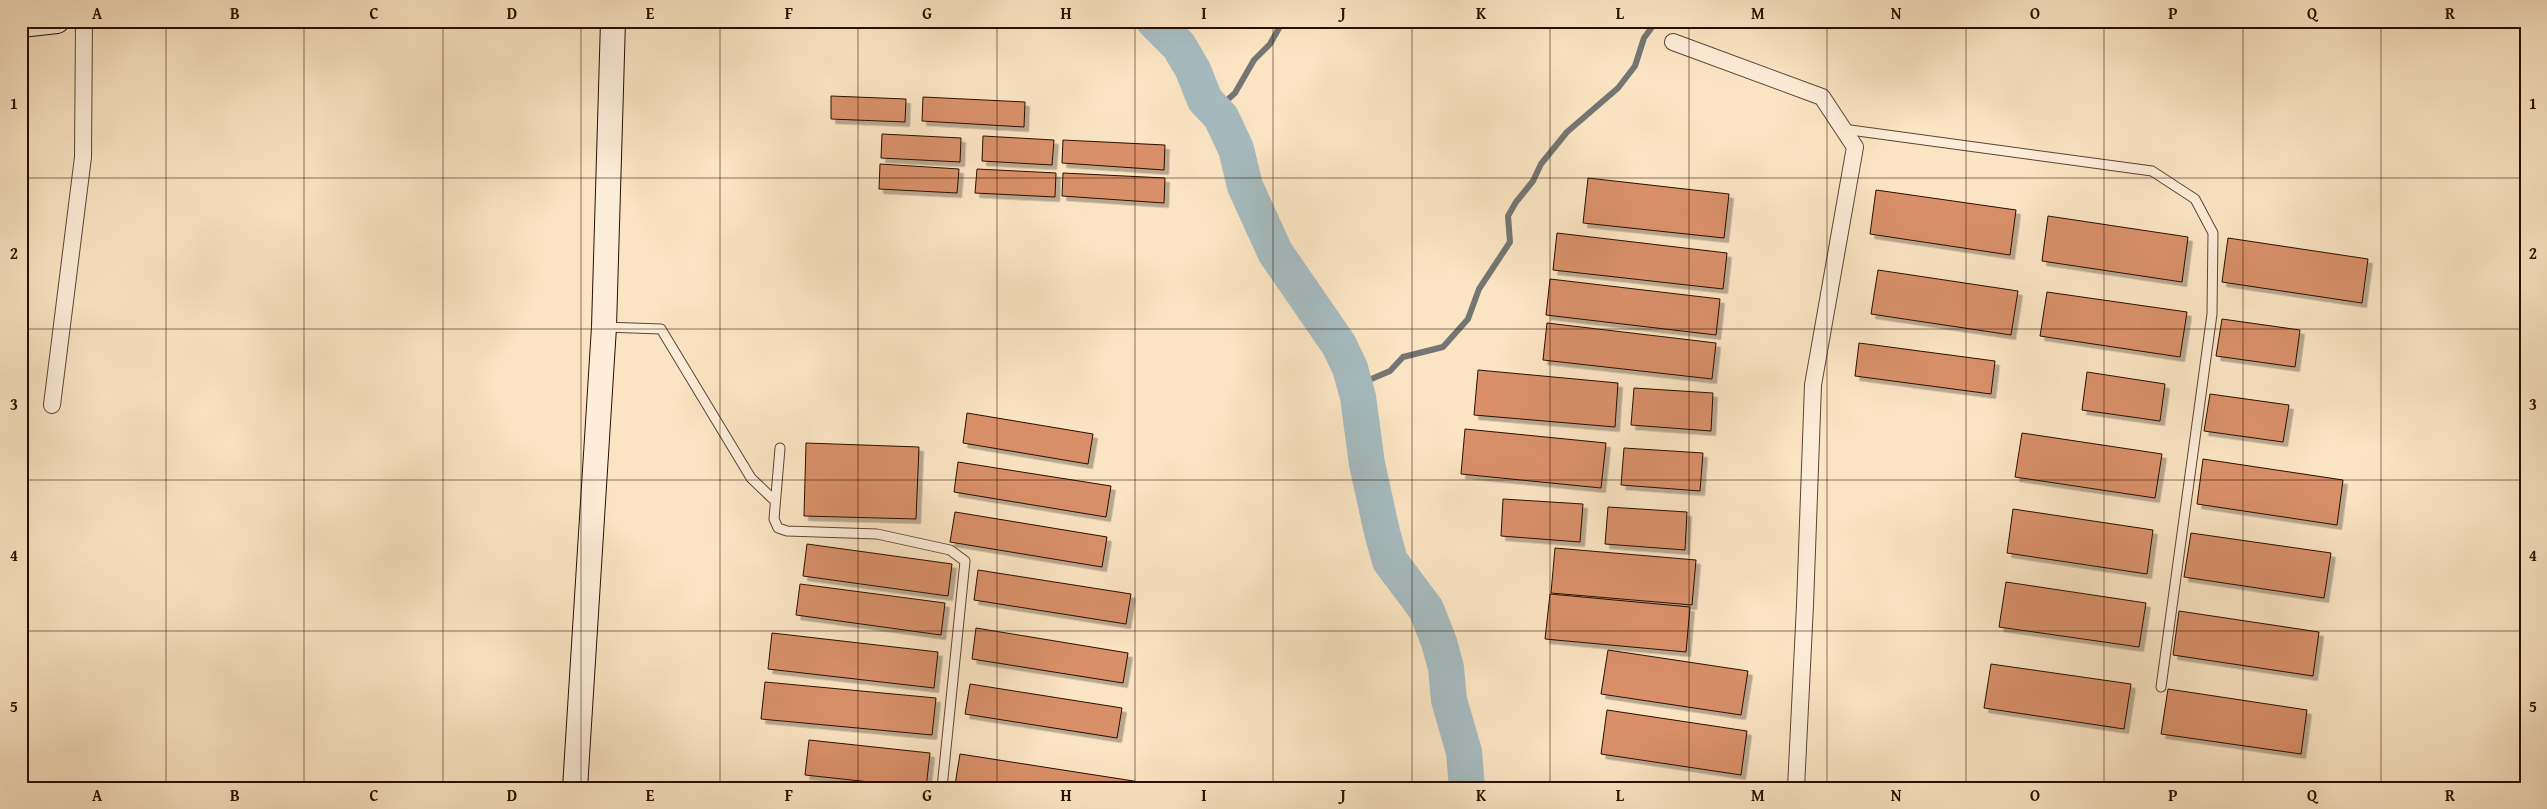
<svg xmlns="http://www.w3.org/2000/svg" width="2547" height="809" font-family="'Gentium Book Plus',serif">
  <style>
    .lines { fill: none; stroke-linecap: round; stroke-linejoin: round }
    .stream { stroke: #747673; stroke-width: 6 }
    .river { stroke: #a5bbbf; stroke-width: 36 }
    .building { fill: #d99069; stroke: #2b0e00; filter: url(#shadow) }
    .lane-casing { stroke: #5f4431; stroke-width: 11 }
    .street-casing { stroke: #5f4431; stroke-width: 18 }
    .secondary-casing { stroke: #2b0e00; stroke-width: 26 }
    .lane { stroke: #fcedd8; stroke-width: 9 }
    .street { stroke: #fcedd8; stroke-width: 16 }
    .secondary { stroke: #fcedd8; stroke-width: 24 }
    .grid { fill: none; stroke: #2b0e00; stroke-width: 1; stroke-opacity: 0.55 }
    .neatline { fill: none; stroke: #2b0e00; stroke-width: 2 }
    .grid-label { font-size: 16px; text-anchor: middle; font-weight: bold; fill: #2b0e00 }
  </style>
  <defs>
    <filter id="shadow"><feDropShadow dx="4.5" dy="4.5" stdDeviation="0" flood-color="#0004"/></filter>
  </defs>
  <rect width="100%" height="100%" fill="#fbe4c3"/>
  <filter id="stains"><feTurbulence type="fractalNoise" baseFrequency=".004" numOctaves="4"/><feColorMatrix values="0 0 0 0 .2 0 0 0 0 .09 0 0 0 0 .02 0 0 0 .5 -.17"/></filter>
  <radialGradient id="worn" r=".72"><stop offset=".6" stop-color="#630" stop-opacity="0"/><stop offset="1" stop-color="#630" stop-opacity=".3"/></radialGradient>
  <g class="lines">
    <path class="stream" d="M1215 111 1235 93 1254 60 1270 44 1283 21
      M1355 386 1390 371 1403 357 1443 347 1468 319 1479 289 1510 242 1508 216 1516 202 1533 181 1541 164 1567 132 1618 88 1635 66 1644 38 1655 23 1659 21"/>
    <path class="river" d="M1154 21 1179 46 1193 70 1205 100 1221 117 1236 149 1245 186 1275 252 1339 345 1350 368 1358 397 1367 464 1382 532 1390 561 1426 609 1439 642 1446 668 1449 700 1464 752 1467 788"/>
  </g>
  <path class="building" d="M831 96 906 99 905 122 831 119Z
    M923 97 1025 102 1024 127 922 121Z
    M882 134 961 138 960 162 881 158Z
    M983 136 1054 140 1052 165 982 161Z
    M1063 140 1165 145 1164 170 1062 163Z
    M880 164 959 169 957 193 879 189Z
    M977 169 1056 173 1055 197 975 193Z
    M1063 173 1165 178 1164 203 1062 196Z
    M1588 178 1729 194 1724 238 1583 223Z
    M1876 190 2016 210 2010 255 1870 234Z
    M2048 216 2188 237 2182 282 2042 261Z
    M1557 233 1727 253 1723 289 1553 270Z
    M2228 238 2368 259 2362 303 2222 282Z
    M1878 270 2018 291 2011 335 1871 314Z
    M1550 279 1720 299 1716 335 1546 315Z
    M2047 292 2187 312 2180 357 2040 336Z
    M2222 319 2300 330 2295 367 2216 356Z
    M1547 323 1716 343 1712 379 1543 360Z
    M1859 343 1995 361 1991 394 1855 376Z
    M1478 370 1618 383 1615 427 1474 415Z
    M2087 372 2165 384 2160 421 2082 410Z
    M1634 388 1713 393 1711 431 1631 425Z
    M2210 394 2289 405 2283 442 2204 431Z
    M967 413 1093 434 1088 464 963 443Z
    M1465 429 1606 443 1601 488 1461 474Z
    M2022 433 2162 454 2155 498 2015 477Z
    M806 443 919 447 916 519 804 516Z
    M1624 448 1703 453 1700 491 1621 485Z
    M2203 459 2343 480 2337 525 2197 504Z
    M958 462 1111 486 1106 517 954 492Z
    M1503 499 1583 504 1580 542 1501 536Z
    M1608 507 1687 512 1685 550 1605 544Z
    M2013 509 2153 530 2147 574 2007 553Z
    M955 512 1107 537 1102 567 950 542Z
    M2191 533 2331 553 2324 598 2184 577Z
    M807 544 952 564 948 596 803 576Z
    M1555 548 1696 560 1692 605 1551 593Z
    M978 570 1131 594 1126 624 974 600Z
    M2006 582 2146 603 2139 647 1999 627Z
    M800 584 945 603 941 635 796 615Z
    M1550 594 1690 607 1686 652 1545 639Z
    M2179 611 2319 632 2313 676 2173 655Z
    M976 628 1128 653 1123 683 972 659Z
    M772 633 938 652 934 688 768 669Z
    M1608 650 1748 671 1741 715 1601 694Z
    M1991 664 2131 684 2124 729 1984 708Z
    M765 682 936 698 932 735 761 719Z
    M970 684 1122 708 1117 738 965 714Z
    M2168 689 2307 710 2301 754 2161 734Z
    M1607 710 1747 731 1741 775 1601 754Z
    M809 740 930 753 926 788 805 775Z
    M960 754 1172 787V788H972L955 785Z
    M809 785 837 788H808Z"/>
  <g class="lines">
    <defs>
      <path id="lane" d="M1843 129 2152 171 2195 199 2213 233 2212 314 2161 687
        M604 327 661 329 751 478 775 501
        M780 448 774 519 778 528 787 531 877 534 950 550 965 561 942 788"/>
      <path id="street" d="M1673 42 1822 97 1855 147 1813 385 1805 605 1796 788
        M52 405 83 157 84 21"/>
      <path id="secondary" d="M21 25 57 21
        M575 788 604 327 613 21"/>
    </defs>
    <use href="#lane" class="lane-casing"/>
    <use href="#street" class="street-casing"/>
    <use href="#secondary" class="secondary-casing"/>
    <use href="#lane" class="lane"/>
    <use href="#street" class="street"/>
    <use href="#secondary" class="secondary"/>
  </g>
  <path class="grid" d="M166 21V788M304 21V788M443 21V788M581 21V788M720 21V788M858 21V788M997 21V788M1135 21V788M1273 21V788M1412 21V788M1550 21V788M1689 21V788M1827 21V788M1966 21V788M2104 21V788M2243 21V788M2381 21V788M21 178H2526M21 329H2526M21 480H2526M21 631H2526"/>
  <rect width="2547" height="809" fill="none" stroke="#fbe4c3" stroke-width="55"/>
  <rect x="28" y="28" width="2492" height="754" class="neatline"/>
  <g class="grid-label">
    <text x="97" y="19">A</text>
    <text x="235" y="19">B</text>
    <text x="374" y="19">C</text>
    <text x="512" y="19">D</text>
    <text x="650" y="19">E</text>
    <text x="789" y="19">F</text>
    <text x="927" y="19">G</text>
    <text x="1066" y="19">H</text>
    <text x="1204" y="19">I</text>
    <text x="1343" y="19">J</text>
    <text x="1481" y="19">K</text>
    <text x="1620" y="19">L</text>
    <text x="1758" y="19">M</text>
    <text x="1896" y="19">N</text>
    <text x="2035" y="19">O</text>
    <text x="2173" y="19">P</text>
    <text x="2312" y="19">Q</text>
    <text x="2450" y="19">R</text>
    <text x="14" y="109">1</text>
    <text x="2533" y="109">1</text>
    <text x="14" y="259">2</text>
    <text x="2533" y="259">2</text>
    <text x="14" y="410">3</text>
    <text x="2533" y="410">3</text>
    <text x="14" y="561">4</text>
    <text x="2533" y="561">4</text>
    <text x="14" y="712">5</text>
    <text x="2533" y="712">5</text>
    <text x="97" y="801">A</text>
    <text x="235" y="801">B</text>
    <text x="374" y="801">C</text>
    <text x="512" y="801">D</text>
    <text x="650" y="801">E</text>
    <text x="789" y="801">F</text>
    <text x="927" y="801">G</text>
    <text x="1066" y="801">H</text>
    <text x="1204" y="801">I</text>
    <text x="1343" y="801">J</text>
    <text x="1481" y="801">K</text>
    <text x="1620" y="801">L</text>
    <text x="1758" y="801">M</text>
    <text x="1896" y="801">N</text>
    <text x="2035" y="801">O</text>
    <text x="2173" y="801">P</text>
    <text x="2312" y="801">Q</text>
    <text x="2450" y="801">R</text>
  </g>
  <rect width="100%" height="100%" filter="url(#stains)"/>
  <rect width="100%" height="100%" fill="url(#worn)"/>
</svg>
